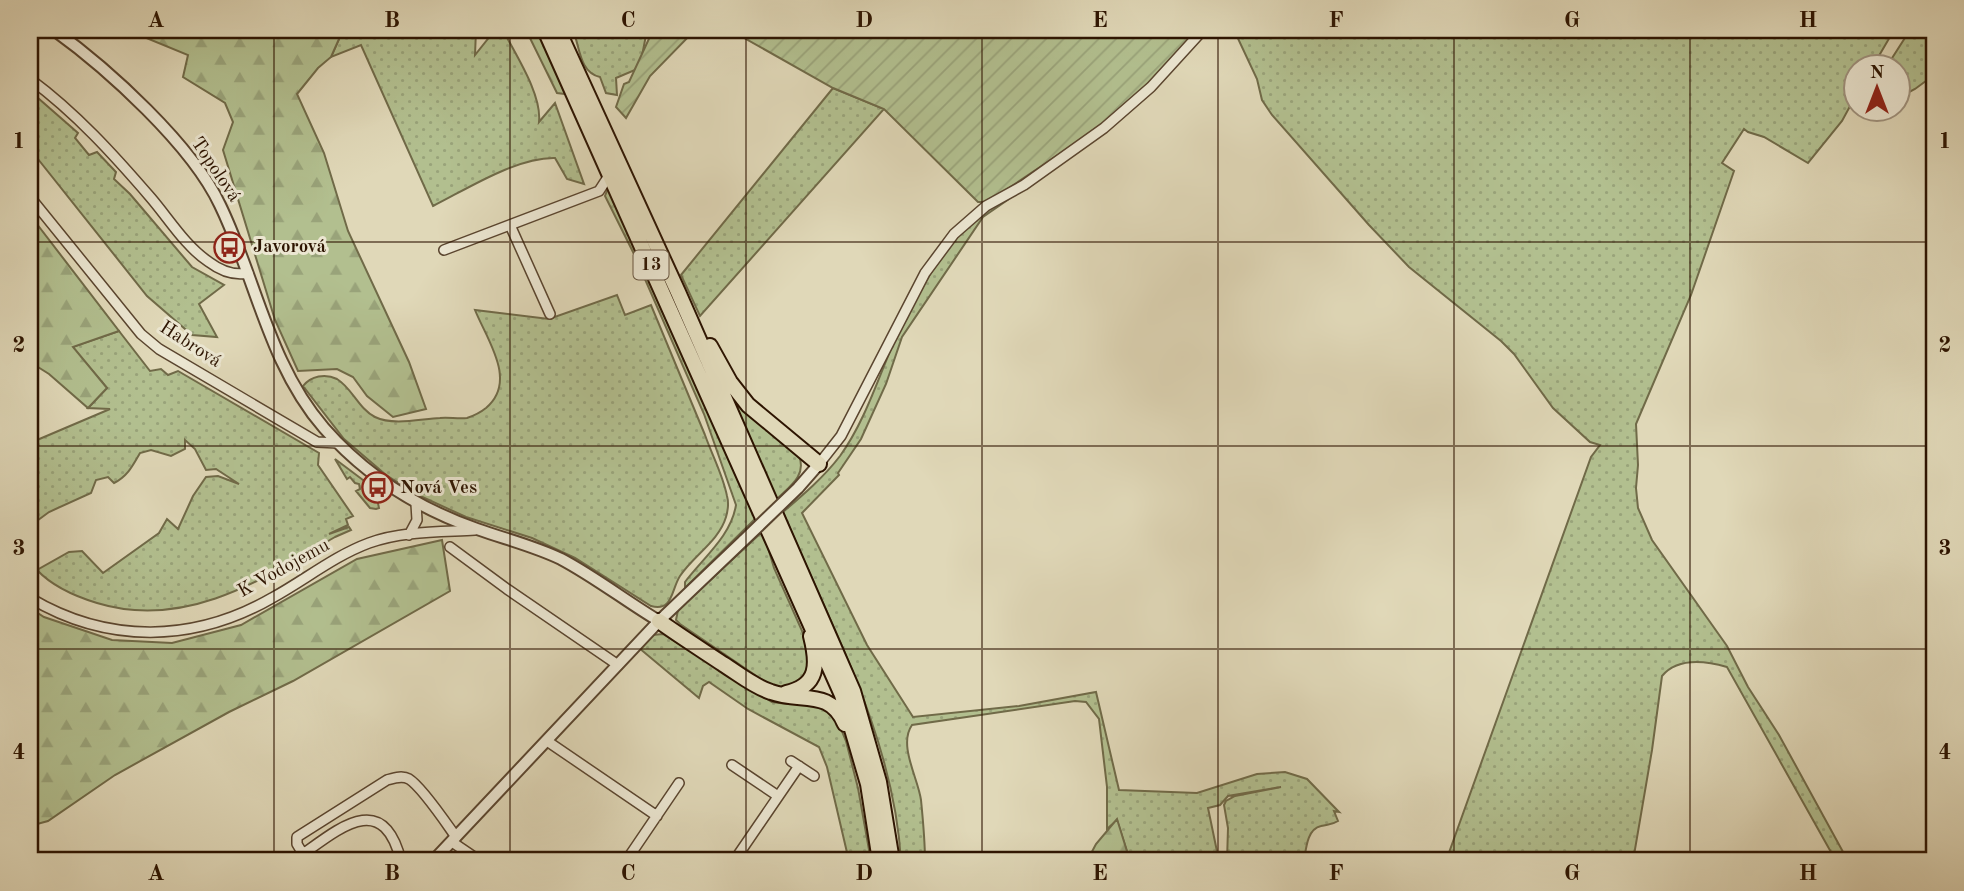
<svg xmlns="http://www.w3.org/2000/svg" width="1964" height="891" font-family="'Old Standard TT',serif">
  <style>
    .grass { fill: url(#grass-dots); stroke: #706a48; stroke-width: 2 }
    .forest { fill: url(#forest-firs); stroke: #706a48; stroke-width: 2 }
    .garden { fill: url(#garden-furrows); stroke: #706a48; stroke-width: 2 }
    .lines { fill: none; stroke-linecap: round; stroke-linejoin: round }
    .minor-casing { stroke: #5a452f; stroke-width: 12 }
    .tertiary-casing { stroke: #5a452f; stroke-width: 14 }
    .trunk-casing { stroke: #2d1401; stroke-width: 18 }
    .minor { stroke: #ebe6d1; stroke-width: 9 }
    .tertiary { stroke: #ebe6d1; stroke-width: 10 }
    .trunk { stroke: #e0d8b8; stroke-width: 14 }
    .tertiary-bridge-casing { stroke: #5a452f; stroke-width: 14; stroke-linecap: butt }
    .tertiary-bridge { stroke: #ebe6d1; stroke-width: 10 }
    .grid { fill: none; stroke: #2d1401; stroke-width: 2; stroke-opacity: 0.55 }
    .labels { text-anchor: middle; dominant-baseline: central; stroke-width: 6; stroke-linejoin: round; paint-order: stroke }
    .shield { fill: #ebe6d1; stroke: #66533f; stroke-width: 2 }
    .shield-label { font-size: 18px; font-weight: bold; fill: #2d1401 }
    .street-label { font-size: 19px; fill: #2d1401; stroke: #ebe6d1 }
    .poi-label { font-size: 19px; font-weight: bold; fill: #2d1401; stroke: #ebe6d1; text-anchor: start }
    .neatline { fill: none; stroke: #2d1401; stroke-width: 2.5 }
    .grid-label { font-size: 23px; text-anchor: middle; font-weight: bold; fill: #2d1401 }
  </style>
  <defs>
    <pattern id="grass-dots" width="8" height="8" patternUnits="userSpaceOnUse" patternTransform="scale(1.75)"><rect width="8" height="8" fill="#b2bf8f"/><path d="M2 2h.1M6 6h.1" fill="none" stroke="#99a37a" stroke-width="1.8" stroke-linecap="round"/></pattern>
    <pattern id="forest-firs" width="22" height="20" patternUnits="userSpaceOnUse" patternTransform="scale(1.75)"><rect width="22" height="20" fill="#b2bf8f"/><path d="M5 1l3.5 6h-7zM16 11l3.5 6h-7z" fill="#99a37a"/></pattern>
    <pattern id="garden-furrows" width="10" height="10" patternUnits="userSpaceOnUse" patternTransform="scale(1.75)"><rect width="10" height="10" fill="#b2bf8f"/><path d="M-1 1l2-2M0 10L10 0M9 11l2-2" fill="none" stroke="#99a37a"/></pattern>
  </defs>
  <rect width="100%" height="100%" fill="#e0d8b8"/>
  <filter id="stains"><feTurbulence type="fractalNoise" baseFrequency=".00286" numOctaves="4"/><feColorMatrix values="0 0 0 0 .2 0 0 0 0 .09 0 0 0 0 .02 0 0 0 .5 -.17"/></filter>
  <radialGradient id="worn" r=".72"><stop offset=".6" stop-color="#630" stop-opacity="0"/><stop offset="1" stop-color="#630" stop-opacity=".3"/></radialGradient>
  <path class="grass" d="M343 30H476L475 55 495 30H503C515 54 542 94 539 122L555 103 584 184 567 179 555 158C517 157 467 189 433 206L361 45 331 57Z
    M573 30H647L642 56 635 70 616 78 617 95 606 93 600 77C579 72 580 47 573 30Z
    M1234 30H1894L1873 66H1856L1855 97 1842 121 1808 163 1764 137 1748 132 1744 129 1722 163 1734 171 1691 295 1636 424 1638 465 1636 488 1638 508 1652 540 1727 646 1748 687 1779 735 1848 861H1836L1727 667C1706 661 1678 657 1662 676L1652 750 1633 861H1529L1518 857 1493 861H1446L1591 457 1600 445 1590 442 1553 408 1514 354 1501 341 1409 267 1369 225 1272 115 1262 100 1257 79Z
    M1910 30H1934V75L1915 89 1898 98V66H1887Z
    M833 88 884 109 700 316 681 275Z
    M30 91 78 133 75 138 89 155 97 152 116 172 114 179 130 194 192 267 224 285 199 304 217 337 192 335 147 296 30 149Z
    M608 188 757 517 685 588V582C704 557 731 536 736 505L704 414 634 254 605 196Z
    M1009 199 983 217 902 337 886 384 861 439 838 473 839 475 802 513 867 645 913 717 1019 706 1096 692 1119 790 1197 793 1257 774 1285 772 1307 779 1339 812 1334 811 1338 821C1332 825 1328 824 1321 826 1307 829 1306 849 1304 861H1227L1228 828 1224 805 1226 801 1235 796 1281 787 1228 796 1220 805 1208 808 1219 861H1130L1117 820 1107 829V787L1099 719 1086 702 1075 701 912 725C898 745 918 778 921 800 923 820 925 841 925 861H901C894 737 830 625 783 512 803 495 824 477 840 456 868 417 881 368 901 326 913 300 928 276 945 253 961 229 981 209 1009 199Z
    M617 295 625 315 651 305C669 349 687 392 705 435 712 455 723 475 727 496 729 503 728 510 726 517 719 541 693 556 680 576 671 590 673 612 651 606L575 558 532 538 466 517 418 495 386 475 344 439 303 386C311 376 325 373 337 379 352 388 359 409 375 417 394 426 420 419 440 418 448 417 458 419 467 418 473 416 481 412 486 408 518 381 487 340 475 310L549 319Z
    M119 331 150 371 161 369 168 375 178 371 319 453 318 465 353 516 346 519 348 525 329 534 349 527 351 530 335 537C262 580 185 630 97 603 74 596 53 587 37 570L69 552 82 551 103 573 159 533 167 519 178 529 193 496 206 477 218 476 239 484 216 469 206 470 195 449 185 440V449L171 456 151 450 140 453C133 465 128 476 114 483L108 477 96 480 91 493 49 512 30 526V443L110 409 88 408 107 388 72 347Z
    M727 389 799 456C807 476 789 487 776 500Z
    M335 459 375 489 379 508 376 509 370 508 356 491 360 489 359 484 355 483 350 477 347 479Z
    M763 531 774 568 811 651 808 679 786 689 768 684 680 624 676 620 678 610Z
    M663 634 772 702 787 704 823 703 837 719 846 741 858 788 871 861H849L827 767 819 747 748 709 709 682 703 686 699 698 639 648 652 635Z"/>
  <path class="forest" d="M127 30H343L331 57 318 68 297 94 324 153 348 231 409 362 426 409 393 417 367 396 353 377 337 369 298 371 275 320 223 150 233 122 225 103 183 77 188 55Z
    M526 30H539L565 94 557 93Z
    M30 215 119 331 73 347 107 388 88 408 49 374 30 362Z
    M442 540 450 591 293 681 229 712 115 775 48 821 30 826V608L44 617 112 640 172 643 241 625 357 559Z
    M1117 819 1130 861H1087L1096 844Z"/>
  <path class="garden" d="M653 30H695L650 76 626 118 616 107 624 84 629 82Z
    M730 30H1198L1159 73 1107 122 988 202H978L884 109 833 88Z"/>
  <g class="lines">
    <defs>
      <path id="minor" d="M30 79C76 113 114 155 151 198 169 219 186 247 209 262 221 271 233 276 248 273
        M30 197 141 334 159 349 317 442 338 443
        M510 225 550 314
        M444 250 599 191 610 174
        M819 464 841 436 925 273 954 234 986 206 1024 185 1104 128 1151 87 1203 30
        M409 535 417 520 416 504
        M450 547 507 589 618 665
        M30 598C107 644 194 643 272 598 305 580 334 556 369 543 402 531 440 532 475 530
        M547 741 657 816
        M791 761 814 776
        M732 765 778 796
        M452 842 480 861
        M303 854 297 844V837L387 780C394 778 402 775 409 779 422 787 446 823 456 837
        M293 861C332 835 382 784 401 861
        M626 861 679 783
        M734 861 799 766"/>
      <path id="tertiary" d="M54 30C108 69 192 145 220 205 256 279 269 365 324 428 366 476 417 508 477 529 505 539 534 546 561 559 595 577 627 602 659 621
        M798 488 819 464
        M433 861 659 621 744 540"/>
      <path id="trunk" d="M545 30 842 695 868 784 880 861
        M558 30 678 292 853 691 879 782 892 861
        M710 346 730 382 748 405 819 464
        M659 621C680 636 702 650 723 664 739 674 753 686 771 692 801 703 830 688 845 724
        M786 693C819 686 818 664 811 636"/>
    </defs>
    <use href="#minor" class="minor-casing"/>
    <use href="#tertiary" class="tertiary-casing"/>
    <use href="#trunk" class="trunk-casing"/>
    <use href="#minor" class="minor"/>
    <use href="#tertiary" class="tertiary"/>
    <use href="#trunk" class="trunk"/>
    <defs>
      <path id="tertiary-bridge" d="M744 540 798 488"/>
    </defs>
    <use href="#tertiary-bridge" class="tertiary-bridge-casing"/>
    <use href="#tertiary-bridge" class="tertiary-bridge"/>
  </g>
  <path class="grid" d="M274 30V861M510 30V861M746 30V861M982 30V861M1218 30V861M1454 30V861M1690 30V861M30 242H1934M30 446H1934M30 649H1934"/>
  <defs>
    <symbol id="bus-ring" viewBox="-11 -11 22 22"><circle r="9.5" fill="#ebe6d1" stroke="#8f2418" stroke-width="1.5"/><path d="M-5-6H5V4H4V6H2V4H-2V6H-4V4H-5ZM-3.5-4V0h7V-4ZM-3.5 1.2v1.5H-2V1.2ZM2 1.2v1.5H3.5V1.2Z" fill="#8f2418"/></symbol>
  </defs>
  <g fill-rule="evenodd">
    <use href="#bus-ring" x="212" y="230" width="35" height="35"/>
    <use href="#bus-ring" x="360" y="470" width="35" height="35"/>
  </g>
  <g class="labels">
    <rect class="shield" x="633.5" y="250.5" width="35" height="29" rx="5"/>
    <g class="shield-label">
      <text x="651" y="265">13</text>
    </g>
    <g class="street-label">
      <text transform="translate(215 170) rotate(56)">Topolová</text>
      <text transform="translate(190 345) rotate(33)">Habrová</text>
      <text transform="translate(284 569) rotate(-29)">K Vodojemu</text>
    </g>
    <g class="poi-label">
      <text x="253" y="247">Javorová</text>
      <text x="400" y="488">Nová Ves</text>
    </g>
  </g>
  <rect width="1964" height="891" fill="none" stroke="#e0d8b8" stroke-width="77"/>
  <g transform="translate(1877 88)"><circle r="33" fill="#ebe6d1" stroke="#9f927e" stroke-width="2"/>
  <path d="M0-5L12 26L0 18L-12 26Z" fill="#8f2418"/>
  <text y="-10" font-size="19" font-weight="bold" text-anchor="middle" fill="#2d1401">N</text>
  </g>
  <rect x="38" y="38" width="1888" height="814" class="neatline"/>
  <g class="grid-label">
    <text x="156" y="27">A</text>
    <text x="392" y="27">B</text>
    <text x="628" y="27">C</text>
    <text x="864" y="27">D</text>
    <text x="1100" y="27">E</text>
    <text x="1336" y="27">F</text>
    <text x="1572" y="27">G</text>
    <text x="1808" y="27">H</text>
    <text x="19" y="148">1</text>
    <text x="1945" y="148">1</text>
    <text x="19" y="352">2</text>
    <text x="1945" y="352">2</text>
    <text x="19" y="555">3</text>
    <text x="1945" y="555">3</text>
    <text x="19" y="759">4</text>
    <text x="1945" y="759">4</text>
    <text x="156" y="880">A</text>
    <text x="392" y="880">B</text>
    <text x="628" y="880">C</text>
    <text x="864" y="880">D</text>
    <text x="1100" y="880">E</text>
    <text x="1336" y="880">F</text>
    <text x="1572" y="880">G</text>
    <text x="1808" y="880">H</text>
  </g>
  <rect width="100%" height="100%" filter="url(#stains)"/>
  <rect width="100%" height="100%" fill="url(#worn)"/>
</svg>
